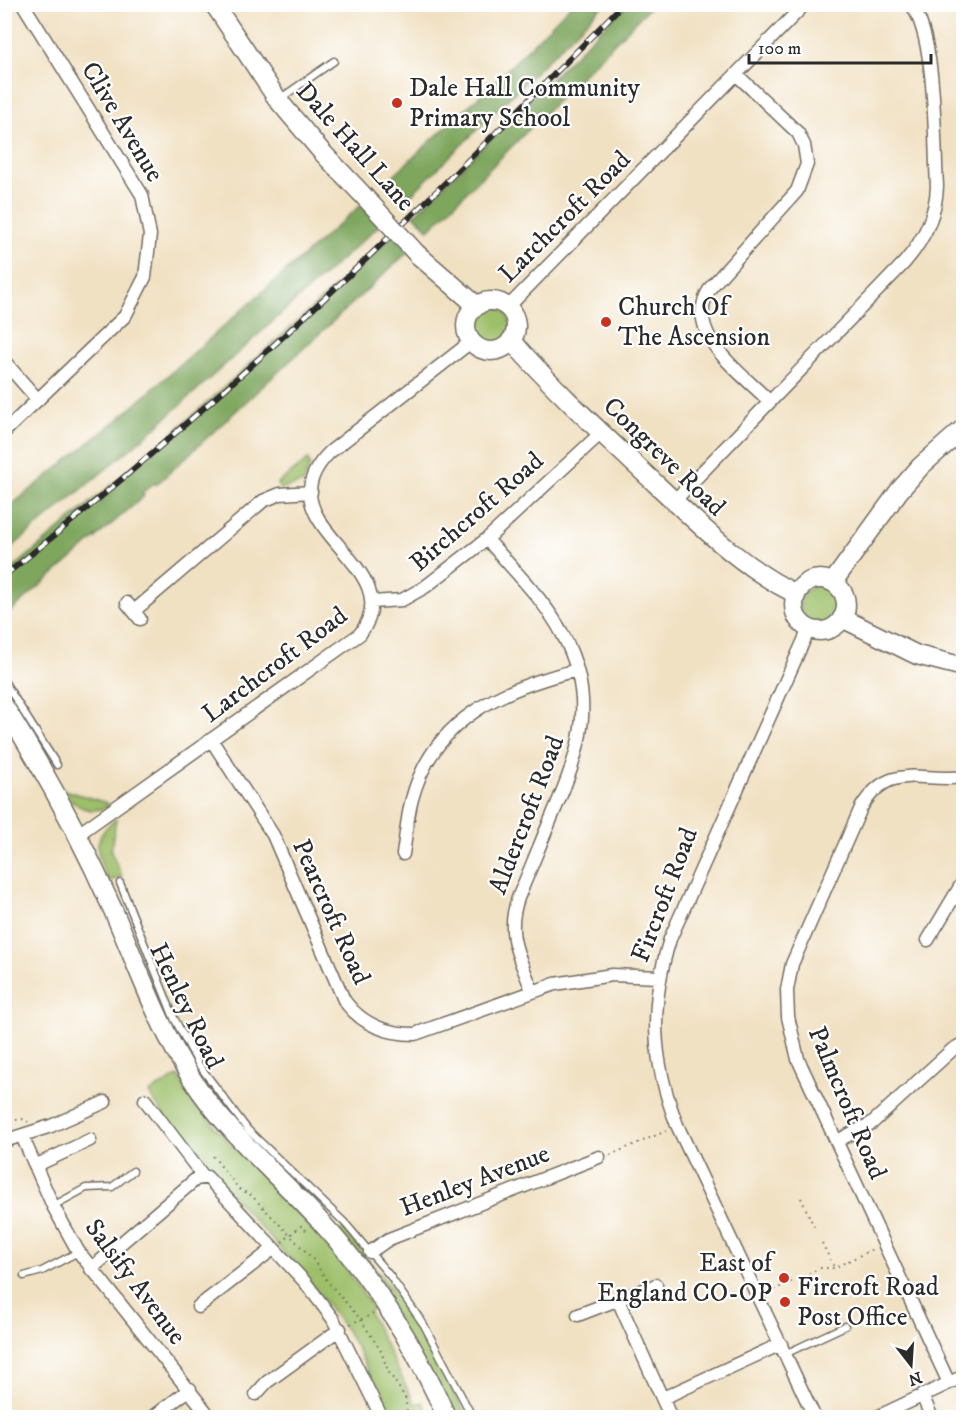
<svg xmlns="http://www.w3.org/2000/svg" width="968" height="1422" font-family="'IM FELL DW Pica',serif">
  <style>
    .green { fill: #9dbf69; stroke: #64754a; stroke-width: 1.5 }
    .forest { fill: #7ea65d; stroke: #546844; stroke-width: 1.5 }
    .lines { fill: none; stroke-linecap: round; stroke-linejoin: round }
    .lane-casing { stroke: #706b60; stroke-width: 9 }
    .street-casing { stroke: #706b60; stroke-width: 15 }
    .secondary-casing { stroke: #706b60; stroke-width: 21 }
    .path { stroke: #706b60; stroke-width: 2; stroke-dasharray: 1.5 4.5; stroke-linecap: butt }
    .lane { stroke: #fff; stroke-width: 6 }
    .street { stroke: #fff; stroke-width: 12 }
    .secondary { stroke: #fff; stroke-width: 18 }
    .rail-casing { stroke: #2b2b2b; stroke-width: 6 }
    .rail { stroke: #fff; stroke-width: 4; stroke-dasharray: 11; stroke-linecap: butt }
    .secondary-bridge-casing { stroke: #706b60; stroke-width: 21; stroke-linecap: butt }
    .secondary-bridge { stroke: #fff; stroke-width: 18 }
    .poi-dot { fill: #c8321e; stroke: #fff; stroke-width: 2 }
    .labels { text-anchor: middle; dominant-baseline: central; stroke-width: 4.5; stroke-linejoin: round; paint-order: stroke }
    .poi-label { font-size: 26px; fill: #2b2b2b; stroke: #fff; text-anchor: start }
    .street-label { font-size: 26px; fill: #2b2b2b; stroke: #fff }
  </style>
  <rect width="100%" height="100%" fill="#fff"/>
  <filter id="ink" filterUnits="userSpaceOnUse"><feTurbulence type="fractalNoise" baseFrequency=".0167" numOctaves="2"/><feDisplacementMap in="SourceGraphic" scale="12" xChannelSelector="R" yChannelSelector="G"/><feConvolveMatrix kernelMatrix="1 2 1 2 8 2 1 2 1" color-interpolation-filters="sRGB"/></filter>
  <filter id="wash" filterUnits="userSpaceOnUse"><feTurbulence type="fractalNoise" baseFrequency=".008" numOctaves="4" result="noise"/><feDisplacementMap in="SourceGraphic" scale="24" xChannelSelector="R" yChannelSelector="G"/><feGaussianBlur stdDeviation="1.35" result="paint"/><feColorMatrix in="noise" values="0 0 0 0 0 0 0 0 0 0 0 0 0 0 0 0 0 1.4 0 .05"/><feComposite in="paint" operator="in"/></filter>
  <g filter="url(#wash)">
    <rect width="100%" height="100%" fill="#f1e1c3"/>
    <path class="green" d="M472 325a19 19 0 1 1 38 0a19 19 0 1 1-38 0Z
      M308 460 310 466 303 483 280 489 277 484Z
      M800 605a19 19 0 1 1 38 0a19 19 0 1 1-38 0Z
      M64 790 107 803 109 805C91 816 73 807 64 790Z
      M116 819 111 852 122 876 108 882C97 854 89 840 116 819Z
      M178 1076 216 1128 336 1254 373 1308 369 1312 415 1404 423 1402 429 1417H389C376 1390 365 1360 349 1335 292 1247 205 1182 149 1093Z
      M343 1228 411 1313 467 1417H456L339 1232Z"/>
    <path class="forest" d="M571 5H603L403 203 385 183 500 77Z
      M625 5H652L429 230 414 215Z
      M363 203 382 223 147 435 5 553V510L121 417Z
      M393 235 409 251 156 485 154 483 142 493 144 496 5 616V575L173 433Z"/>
  </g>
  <g filter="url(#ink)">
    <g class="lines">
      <defs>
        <path id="lane" d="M281 98 334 61
          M4 681 57 765
          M120 883 174 1018 199 1065 248 1130 345 1223 390 1276 424 1325 473 1418
          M53 1206 86 1188 112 1187 133 1171
          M24 1276 42 1271 78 1252
          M785 1354 845 1326"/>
        <path id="street" d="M737 75 798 133 804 145 807 164 797 191 711 287C680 332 741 372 769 401
          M508 307 805 4
          M4 361 38 400
          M4 432 125 316 145 277 150 235 142 195 23 4
          M674 501 904 263C924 240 936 216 937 186 934 140 937 39 911 4
          M487 539C512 569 545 600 563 635 598 701 580 751 553 814 541 842 530 870 518 898 505 935 519 956 532 990
          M372 602 402 600 425 587 487 539 601 433
          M127 603 140 619
          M134 611 263 501 280 494 311 492
          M809 629 670 939C649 1007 652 1060 677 1125L815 1418
          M212 741 273 835 344 1000C361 1024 385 1034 415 1034L555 984 612 975 659 977
          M77 835 360 634C414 564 256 525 330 452L472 341
          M403 854C406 836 407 817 412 799 433 719 503 688 577 670
          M928 940 964 880
          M145 1100 203 1176
          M22 1136 53 1206 78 1251 211 1418
          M4 1141 51 1126 105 1102
          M837 1141 872 1123 952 1050 964 1043
          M37 1165 90 1140
          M370 1252 389 1239 599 1157
          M91 1269 196 1179 207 1177 305 1282 333 1319 382 1418
          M618 1300 671 1418
          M198 1307 273 1249
          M578 1315 656 1285
          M949 1383 798 1059 788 1017 787 990 792 964 861 808C890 760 920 783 964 777
          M256 1394 267 1382 340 1329
          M922 1395 932 1418
          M663 1398 781 1344
          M152 1418 190 1389
          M875 1418 964 1376"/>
        <path id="secondary" d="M214 4 278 100 321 151 361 193
          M417 254 477 306
          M466 326a25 25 0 1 1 50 0a25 25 0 1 1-50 0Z
          M511 340C556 392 607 438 657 485 701 526 741 567 796 594
          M794 605a26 26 0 1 1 52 0a26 26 0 1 1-52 0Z
          M833 582 899 491 921 466 964 428
          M842 618 917 655 964 667
          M4 706C45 771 82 840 113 910 138 967 158 1026 192 1079 227 1133 276 1173 319 1220 373 1278 415 1345 447 1418"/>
      </defs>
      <use href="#lane" class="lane-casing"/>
      <use href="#street" class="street-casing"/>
      <use href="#secondary" class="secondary-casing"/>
      <path class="path" d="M4 1121 24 1119 28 1122
        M610 1155 666 1131
        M213 1156 239 1189 251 1195 312 1258 328 1282 361 1320 381 1351 388 1371 405 1397 408 1418
        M801 1198 815 1229
        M282 1242 301 1226 307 1231
        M822 1243 834 1267
        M820 1268H834L873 1249
        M798 1279 816 1270
        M774 1290 793 1281
        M350 1324 373 1314"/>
      <use href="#lane" class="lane"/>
      <use href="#street" class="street"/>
      <use href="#secondary" class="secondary"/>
      <defs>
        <path id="rail" d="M4 576C224 401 428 205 623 4"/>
      </defs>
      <use href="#rail" class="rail-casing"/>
      <use href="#rail" class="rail"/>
      <defs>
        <path id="secondary-bridge" d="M361 193 417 254"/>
      </defs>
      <use href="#secondary-bridge" class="secondary-bridge-casing"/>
      <use href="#secondary-bridge" class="secondary-bridge"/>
    </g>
  </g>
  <g class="poi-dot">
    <circle cx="397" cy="103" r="6"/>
    <circle cx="606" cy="322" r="6"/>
    <circle cx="784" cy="1278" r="6"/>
    <circle cx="785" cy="1302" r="6"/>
  </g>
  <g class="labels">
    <g class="poi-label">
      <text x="409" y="88">Dale Hall Community<tspan x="409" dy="30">Primary School</tspan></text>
      <text x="618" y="307">Church Of<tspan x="618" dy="30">The Ascension</tspan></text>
      <text x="772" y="1263" text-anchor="end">East of<tspan x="772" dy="30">England CO-OP</tspan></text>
      <text x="797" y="1287">Fircroft Road<tspan x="797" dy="30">Post Office</tspan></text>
    </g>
    <g class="street-label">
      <text transform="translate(122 122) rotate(59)">Clive Avenue</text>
      <text transform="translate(355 147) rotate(48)">Dale Hall Lane</text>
      <text transform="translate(565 217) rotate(-45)">Larchcroft Road</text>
      <text transform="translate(664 457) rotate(44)">Congreve Road</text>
      <text transform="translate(477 512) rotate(-41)">Birchcroft Road</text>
      <text transform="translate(275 665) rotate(-37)">Larchcroft Road</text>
      <text transform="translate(527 815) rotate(-69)">Aldercroft Road</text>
      <text transform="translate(665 895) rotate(-69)">Fircroft Road</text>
      <text transform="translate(331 912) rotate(66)">Pearcroft Road</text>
      <text transform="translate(186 1006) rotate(64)">Henley Road</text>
      <text transform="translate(847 1103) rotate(67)">Palmcroft Road</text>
      <text transform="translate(475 1181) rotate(-21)">Henley Avenue</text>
      <text transform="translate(135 1282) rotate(53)">Salsify Avenue</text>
    </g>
  </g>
  <rect width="968" height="1422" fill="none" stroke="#fff" stroke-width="24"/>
  <g transform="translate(911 1365) rotate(163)" stroke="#ffffff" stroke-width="4.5" paint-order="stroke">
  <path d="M0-4.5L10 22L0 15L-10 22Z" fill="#2b2b2b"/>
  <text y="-9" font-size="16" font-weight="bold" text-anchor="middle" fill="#2b2b2b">N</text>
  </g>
  <path d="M749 54v9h182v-9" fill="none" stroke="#2b2b2b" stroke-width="3"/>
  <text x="758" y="54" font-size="18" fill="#2b2b2b" stroke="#ffffff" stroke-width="4.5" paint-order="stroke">100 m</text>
</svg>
